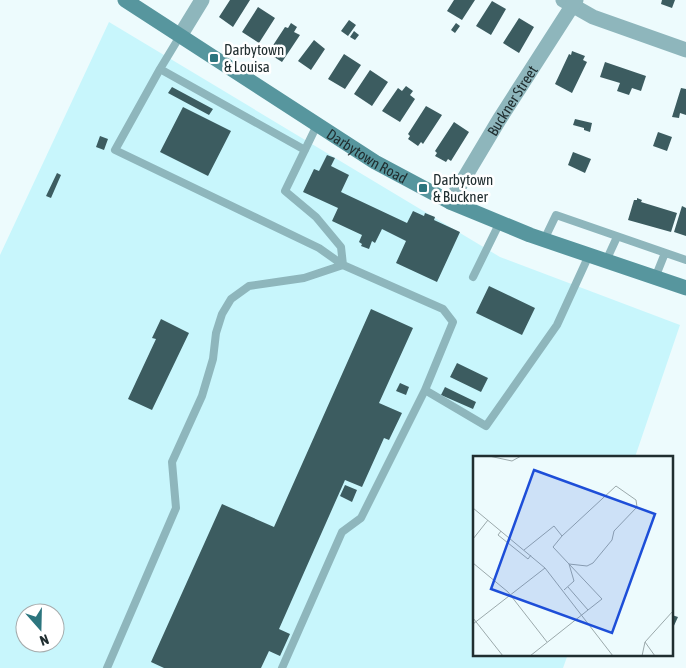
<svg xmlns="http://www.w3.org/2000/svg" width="686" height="668" font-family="'Asap Condensed',sans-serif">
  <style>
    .built { fill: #c8f6fc; fill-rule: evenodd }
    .building { fill: #3c5c60 }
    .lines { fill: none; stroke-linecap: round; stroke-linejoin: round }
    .lane { stroke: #8eb6bc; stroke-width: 8 }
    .street { stroke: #8eb6bc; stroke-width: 15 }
    .secondary { stroke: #57969e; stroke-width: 15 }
    .poi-dot { fill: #2c757e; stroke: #fff; stroke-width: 2 }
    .labels { text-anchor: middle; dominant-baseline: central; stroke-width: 5; stroke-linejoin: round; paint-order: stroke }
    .poi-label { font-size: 15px; fill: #202e30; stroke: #fff; text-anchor: start }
    .street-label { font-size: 15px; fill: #202e30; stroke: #fff }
    .inset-road { fill: none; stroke: #9ba9ab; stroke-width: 1 }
    .view { fill: #1d4ed8; fill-opacity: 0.15; stroke: #1d4ed8; stroke-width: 2.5 }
    .inset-edge { fill: none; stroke: #202e30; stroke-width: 2.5 }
  </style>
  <rect width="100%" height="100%" fill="#edfbfd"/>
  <path class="built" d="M109 22 500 257 680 325 635 457H475V654H568L563 668H0V255ZM25 613H55V643H25Z"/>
  <path class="building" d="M230 0H250L233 27 219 17Z
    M454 0H475L462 20 447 11Z
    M662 0H675L672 8 661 4Z
    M492 1 506 9 491 35 476 26Z
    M258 7 275 18 259 43 242 32Z
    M519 18 534 27 519 53 503 43Z
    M349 20 356 25 348 36 341 31Z
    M291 23 297 27 294 32 300 35 282 62 268 53 285 27 288 28Z
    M456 23 460 26 455 33 451 30Z
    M354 31 359 35 355 40 350 37Z
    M314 40 325 49 311 70 298 61Z
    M572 51 585 56 583 60 587 62 572 93 555 84 569 54 571 55Z
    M344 54 361 65 345 89 328 79Z
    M605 62 646 76 641 91 632 88 629 95 617 91 620 83 600 77Z
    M370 70 388 82 372 106 354 94Z
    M406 86 413 91 410 95 415 99 400 122 382 111 398 88 402 91Z
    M172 87 213 109 209 115 168 93Z
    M681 88 686 89V115L680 113 679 118 672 117Z
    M426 106 442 115 423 144 421 142 418 146 408 139 410 136 408 134Z
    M183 107 231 131 208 176 160 152Z
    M575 119 592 123 590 132 584 130V128L573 125Z
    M454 122 469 132 451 161 448 159 446 162 435 156 437 153 435 151Z
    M658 132 672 137 667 151 653 146Z
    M100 136 108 139 104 150 96 147Z
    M573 152 591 159 585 173 568 165Z
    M327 155 335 158 331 166 349 175 341 192 407 223 413 211 424 216 425 213 435 217 434 220 460 232 437 282 396 263 406 241 382 229 375 243 372 241 369 249 361 246 362 244 359 242 362 235 332 221 338 208 303 192 314 169 319 171Z
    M57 173 61 175 51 198 46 196Z
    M637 198 642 200 641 202 677 213 671 232 628 220 634 200H637Z
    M682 206 686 208V236L674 232Z
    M489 286 535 308 522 335 476 313Z
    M371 309 413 328 379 403 402 413 389 440 384 438 362 487 345 480 279 629 290 634 280 656 269 651 261 668H164L151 662 222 504 274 527Z
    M161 319 189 333 152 410 128 399 156 339 152 338Z
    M457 363 488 378 481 392 450 377Z
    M400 383 409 387 406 395 396 391Z
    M445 387 476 402 473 409 441 395Z
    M345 485 357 490 352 502 340 496Z
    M672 615 678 617 672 630Z"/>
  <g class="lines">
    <path class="lane" d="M180 36 160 69 305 150
      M160 69 115 150 319 248 343 265
      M317 125 285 191 316 217 341 247 343 265 443 309 453 322 425 390
      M544 240 556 215 686 260
      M606 261 617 237
      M473 277 500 222
      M655 278 665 253
      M107 668 176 508 172 462 202 396 213 359 216 333 222 314 231 299 249 286 304 278 343 265
      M282 668 342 532 361 518 425 390 486 426 557 325 589 255"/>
    <g class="street">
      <path d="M563 0 593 17 686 50"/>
      <path d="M180 36 202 0"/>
      <path id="s1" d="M450 202 499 120 576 0"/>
    </g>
    <path class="secondary" id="s2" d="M125 0 375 162 450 202 530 235 686 288"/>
  </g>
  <g class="poi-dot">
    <rect x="209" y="53" width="10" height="10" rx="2.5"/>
    <rect x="418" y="183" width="10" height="10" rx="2.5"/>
  </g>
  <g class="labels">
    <g class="poi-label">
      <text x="224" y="49">Darbytown<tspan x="224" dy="17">&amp; Louisa</tspan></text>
      <text x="433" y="179">Darbytown<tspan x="433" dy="17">&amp; Buckner</tspan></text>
    </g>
    <g class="street-label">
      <text stroke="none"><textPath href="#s1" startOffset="119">Buckner Street</textPath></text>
      <text stroke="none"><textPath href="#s2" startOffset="288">Darbytown Road</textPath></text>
    </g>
  </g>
  <g transform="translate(473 456)">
    <rect width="200" height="200" fill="#edfbfd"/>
    <path class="inset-road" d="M16 0 39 5 48 0M0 52 72 112 140 200M28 75 25 79 55 103 58 99M89 80 80 91 96 108 101 125 91 134M0 83 15 64M51 94 81 70 89 80 143 30 163 44 164 51 141 75 139 84 120 107 114 110 96 108M0 107 35 136 74 186M96 108 129 143 115 154M0 162 30 200M0 168 72 112M172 186 182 200M57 200 115 154 95 131M169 200 172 186 200 155"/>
    <path class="view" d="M61 14 182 58 139 177 18 133Z"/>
    <rect width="200" height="200" class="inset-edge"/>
  </g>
  <g transform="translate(40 628) rotate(160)"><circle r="24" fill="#ffffff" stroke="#a6abac"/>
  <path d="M0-4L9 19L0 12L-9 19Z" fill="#2c757e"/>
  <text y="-8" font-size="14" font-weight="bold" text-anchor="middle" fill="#202e30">N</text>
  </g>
</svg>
